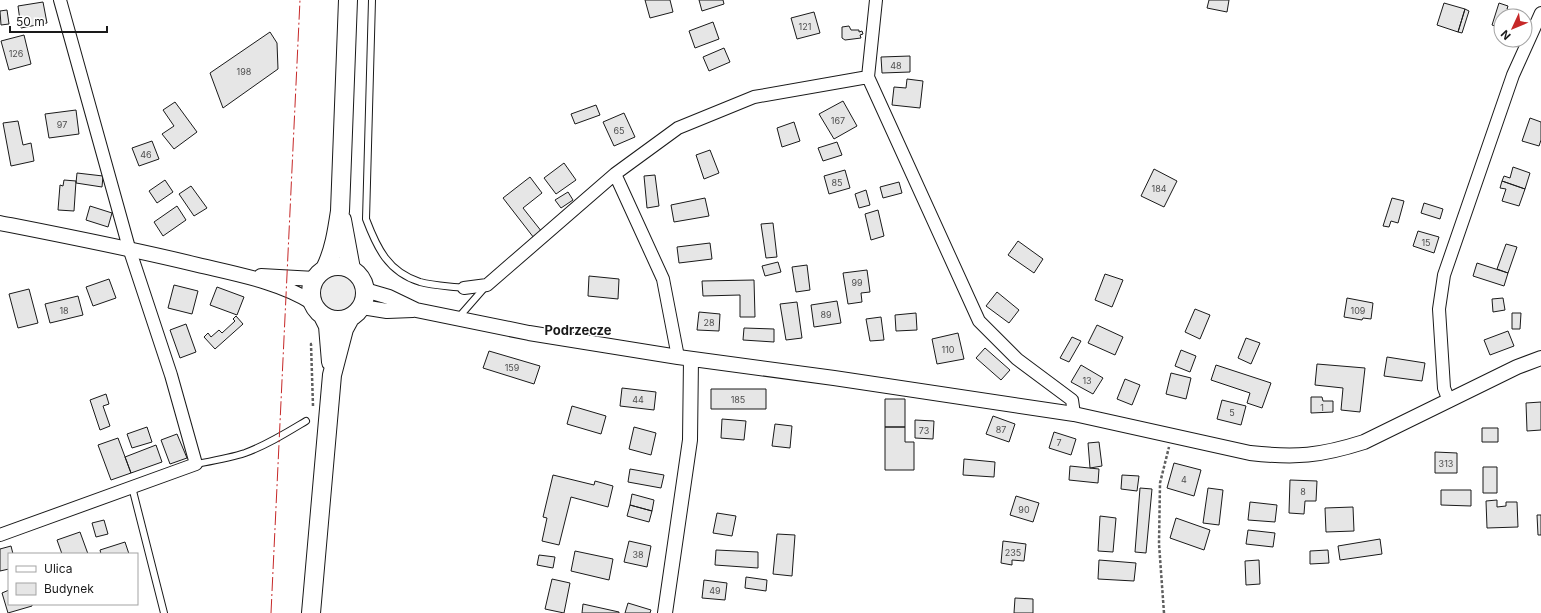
<svg xmlns="http://www.w3.org/2000/svg" width="1541" height="613" font-family="Inter,sans-serif">
  <style>
    .green { fill: #ededed; stroke: #6a6a6a }
    .building { fill: #e6e6e6; stroke: #1a1a1a }
    .lines { fill: none; stroke-linecap: round; stroke-linejoin: round }
    .service-casing { stroke: #1a1a1a; stroke-width: 8 }
    .minor-casing { stroke: #1a1a1a; stroke-width: 14 }
    .tertiary-casing { stroke: #1a1a1a; stroke-width: 16 }
    .primary-casing { stroke: #1a1a1a; stroke-width: 20 }
    .path { stroke: #5f5f5f; stroke-width: 2.5; stroke-dasharray: 3 2; stroke-linecap: butt }
    .service { stroke: #fff; stroke-width: 6 }
    .minor { stroke: #fff; stroke-width: 12 }
    .tertiary { stroke: #fff; stroke-width: 14 }
    .primary { stroke: #fff; stroke-width: 18 }
    .power { stroke: #c62828; stroke-width: 1; stroke-dasharray: 14 3 2 3; stroke-linecap: butt }
    .labels { text-anchor: middle; dominant-baseline: central; stroke-width: 3; stroke-linejoin: round; paint-order: stroke }
    .number-label { font-size: 9px; fill: #4d4d4d }
    .quarter-label { font-size: 13px; font-weight: bold; fill: #1a1a1a; stroke: #fff }
  </style>
  <rect width="100%" height="100%" fill="#fff"/>
  <path class="green" d="M318 294a20 20 0 1 1 40 0a20 20 0 1 1-40 0Z"/>
  <path class="building" d="M645 0H670L673 12 650 18Z
    M699 0H723L724 4 702 11Z
    M1209 0H1229L1227 12 1207 8Z
    M43 2 47 23 21 28 18 6Z
    M1444 3 1465 9 1458 32 1437 25Z
    M1499 3 1508 6 1507 9 1513 11 1512 16H1501V28L1492 25Z
    M1465 9 1469 11 1462 33 1458 32Z
    M7 10 9 24 1 25 0 11Z
    M814 12 820 33 797 39 791 18Z
    M713 22 719 39 695 48 689 31Z
    M849 26 851 30H859V32L862 31 863 34 860 35 861 38 845 40 842 38V27Z
    M270 32 277 43 278 69 223 108 210 73Z
    M24 35 31 64 9 70 1 41Z
    M724 48 730 62 709 71 703 57Z
    M910 56V72L882 73 881 57Z
    M907 79 923 81 920 108 892 105 894 87 906 88Z
    M843 101 857 126 834 139 819 114Z
    M175 102 197 132 174 149 162 134 174 126 163 110Z
    M596 105 600 115 575 124 571 114Z
    M76 110 79 134 49 138 45 114Z
    M624 113 635 137 614 146 603 122Z
    M1530 118 1541 122V140L1539 146 1522 141Z
    M18 121 23 145 31 143 34 161 11 166 3 123Z
    M794 122 800 141 782 147 777 128Z
    M152 141 159 159 139 166 132 148Z
    M837 142 842 155 823 161 818 148Z
    M710 150 719 173 704 179 696 155Z
    M564 163 576 180 556 194 544 178Z
    M1513 167 1530 173 1525 189 1502 181 1504 176 1510 178Z
    M1154 169 1177 181 1164 207 1141 196Z
    M845 170 850 188 829 194 824 176Z
    M77 173 103 176 102 187 76 183Z
    M655 175 659 206 647 208 644 176Z
    M530 177 542 193 523 208 542 232 534 238 503 198Z
    M64 180 76 181 74 211 58 210 60 185 63 186Z
    M165 180 173 192 157 203 149 191Z
    M1502 181 1525 189 1519 206 1502 201 1506 189 1500 188Z
    M899 182 902 193 883 198 880 187Z
    M191 186 207 208 194 216 179 194Z
    M866 190 870 205 859 208 855 194Z
    M568 192 573 200 561 208 555 200Z
    M705 198 709 216 674 222 671 205Z
    M1392 198 1404 201 1398 223 1391 221 1389 227 1383 226Z
    M1424 203 1443 209 1440 219 1421 213Z
    M90 206 112 213 108 227 86 220Z
    M177 206 186 220 163 236 154 222Z
    M878 210 884 236 871 240 865 214Z
    M773 223 777 257 766 258 761 224Z
    M1418 231 1439 237 1434 253 1413 246Z
    M1018 241 1043 259 1034 273 1008 255Z
    M710 243 712 259 679 263 677 247Z
    M1506 244 1517 247 1508 273 1497 269Z
    M778 262 781 272 765 276 762 266Z
    M1477 263 1508 273 1504 286 1473 276Z
    M807 265 810 290 796 292 792 267Z
    M867 270 870 292 861 293 862 302 848 304 843 273Z
    M1105 274 1123 280 1112 307 1095 300Z
    M589 276 619 279 618 299 588 296Z
    M109 279 116 298 93 306 86 287Z
    M754 280 755 317H740V295L703 296 702 281Z
    M174 285 198 291 192 314 168 308Z
    M217 287 244 297 237 315 210 305Z
    M29 289 38 323 18 328 9 294Z
    M997 292 1019 310 1009 323 986 306Z
    M78 296 83 315 50 323 45 304Z
    M1347 298 1373 303 1371 319 1363 318 1362 320 1344 317Z
    M1503 298 1505 310 1493 312 1492 299Z
    M837 301 841 323 814 327 811 305Z
    M797 302 802 338 786 340 780 304Z
    M1195 309 1210 315 1200 339 1185 332Z
    M699 312 720 314 719 331 697 330Z
    M916 313 917 330 896 331 895 315Z
    M1512 313H1521L1520 329H1512Z
    M236 316 243 324 215 349 204 337 208 333 211 337 219 330 222 333 235 321 233 319Z
    M881 317 884 340 870 341 866 319Z
    M186 324 196 352 180 358 170 330Z
    M1097 325 1123 337 1115 355 1088 343Z
    M744 328 774 329V342L743 340Z
    M1508 331 1514 346 1490 355 1484 340Z
    M958 333 964 359 937 364 932 339Z
    M1072 337 1081 341 1069 362 1060 358Z
    M1246 338 1260 343 1251 364 1238 358Z
    M985 348 1010 370 1001 380 976 358Z
    M1181 350 1196 356 1190 372 1175 366Z
    M489 351 540 366 534 384 483 368Z
    M1387 357 1425 363 1422 381 1384 376Z
    M1317 364 1365 368 1360 412 1341 410 1343 388 1315 385Z
    M1081 365 1103 378 1093 394 1071 382Z
    M1216 365 1271 383 1262 408 1247 403 1250 393 1211 380Z
    M1171 373 1191 378 1186 399 1166 394Z
    M1125 379 1140 385 1132 405 1117 399Z
    M622 388 656 392 654 410 620 406Z
    M711 389H766V409H711Z
    M106 394 109 404 103 406 110 426 100 430 90 400Z
    M1311 397H1322L1323 401H1333V412L1311 413Z
    M885 399H905V427H885Z
    M1222 400 1246 406 1241 425 1217 419Z
    M1541 402V430L1527 431 1526 403Z
    M572 406 606 416 601 434 567 424Z
    M993 416 1015 424 1009 442 986 434Z
    M722 419 746 421 744 440 721 438Z
    M915 420 934 421 933 439 915 438Z
    M775 424 792 426 790 448 772 446Z
    M147 427 152 442 132 448 127 434Z
    M634 427 656 433 651 455 629 449Z
    M885 427H905V442H914V470H885Z
    M1482 428H1498V442H1482Z
    M1054 432 1076 439 1071 455 1049 448Z
    M177 434 187 458 170 464 161 440Z
    M118 438 131 473 111 480 98 445Z
    M1099 442 1102 466 1090 468 1088 443Z
    M156 445 162 462 131 473 125 457Z
    M1435 452 1457 453V473H1435Z
    M964 459 995 462 994 477 963 475Z
    M1174 463 1201 470 1194 496 1167 488Z
    M1070 466 1099 469 1098 483 1069 480Z
    M1483 467H1497V493H1483Z
    M630 469 664 475 661 488 628 482Z
    M553 475 594 485 595 481 613 486 608 507 571 497 559 545 542 541 547 518 543 517Z
    M1122 475 1139 476 1137 491 1121 489Z
    M1290 480 1317 481 1316 501H1305L1304 514 1289 513Z
    M1140 488 1152 489 1146 553 1135 552Z
    M1208 488 1223 490 1219 525 1203 523Z
    M1441 490H1471V506L1441 505Z
    M632 494 654 500 652 511 630 505Z
    M1016 496 1039 503 1033 522 1010 515Z
    M1497 500V507L1506 506V502H1517L1518 527 1487 528 1486 501Z
    M1250 502 1277 505 1275 522 1248 520Z
    M630 505 652 511 649 522 627 516Z
    M1353 507 1354 531 1326 532 1325 508Z
    M717 513 736 516 732 536 713 533Z
    M1537 515H1541V535H1538Z
    M1100 516 1116 518 1113 552 1098 551Z
    M1176 518 1210 530 1204 550 1170 538Z
    M104 520 108 534 96 537 92 523Z
    M1248 530 1275 533 1273 547 1246 544Z
    M80 532 88 554H62L57 540Z
    M777 534 795 535 792 576 773 574Z
    M1380 539 1382 554 1340 560 1338 546Z
    M629 541 651 546 647 567 624 562Z
    M1003 541 1026 544 1024 561 1012 560V565L1001 563Z
    M125 542 129 554H101L100 550Z
    M11 546 13 554H9V569L0 571V549Z
    M716 550 758 552V568L715 565Z
    M1328 550 1329 563 1310 564V551Z
    M575 551 613 559 609 580 571 571Z
    M539 555 555 557 553 568 537 565Z
    M1099 560 1136 563 1134 581 1098 579Z
    M1259 560 1260 584 1246 585 1245 561Z
    M746 577 767 580 766 591 745 588Z
    M552 579 570 583 564 613 545 609Z
    M704 580 727 583 725 600 702 598Z
    M9 590V604H32V606L8 613 2 593Z
    M1015 598 1033 599V613H1014Z
    M628 603 651 610 650 613H625Z
    M583 604 619 612V613H582Z"/>
  <g class="lines">
    <defs>
      <path id="service" d="M372 0 366 219C377 248 388 272 420 282 434 286 450 286 464 288
        M458 318 486 286
        M196 464C212 461 230 458 245 453 267 445 286 433 306 421
        M132 487 164 613"/>
      <path id="minor" d="M876 0 868 77 979 321 1017 359 1072 400 1074 414
        M615 174 678 128 754 97 868 77
        M464 288 487 285 615 174 663 279 678 357
        M1449 401 1444 388 1439 309 1444 275 1513 75 1541 13
        M0 535 196 464 171 375 129 248 60 0"/>
      <path id="tertiary" d="M0 223C66 236 133 249 198 265 236 274 281 282 313 303
        M261 276 315 279
        M365 290 389 297 416 310 529 333 678 357 834 378 1074 414 1250 453C1296 458 1320 456 1364 442L1517 367 1541 358
        M362 307 387 311 413 310
        M665 613 690 440 691 359"/>
      <path id="primary" d="M342 220 351 269
        M311 293a27 27 0 1 1 54 0a27 27 0 1 1-54 0Z
        M325 269C334 251 337 231 340 211L348 0
        M323 316 328 326 331 362
        M311 613 332 375 344 329 350 318"/>
    </defs>
    <use href="#service" class="service-casing"/>
    <use href="#minor" class="minor-casing"/>
    <use href="#tertiary" class="tertiary-casing"/>
    <use href="#primary" class="primary-casing"/>
    <path class="path" d="M313 406 311 344H314
      M1164 613 1159 544 1160 483 1169 447"/>
    <use href="#service" class="service"/>
    <use href="#minor" class="minor"/>
    <use href="#tertiary" class="tertiary"/>
    <use href="#primary" class="primary"/>
    <path class="power" d="M271 613 300 0"/>
  </g>
  <g class="labels">
    <g class="number-label">
      <text x="805" y="26">121</text>
      <text x="16" y="53">126</text>
      <text x="896" y="65">48</text>
      <text x="244" y="71">198</text>
      <text x="838" y="120">167</text>
      <text x="62" y="124">97</text>
      <text x="619" y="130">65</text>
      <text x="146" y="154">46</text>
      <text x="837" y="182">85</text>
      <text x="1159" y="188">184</text>
      <text x="1426" y="242">15</text>
      <text x="857" y="282">99</text>
      <text x="64" y="310">18</text>
      <text x="1358" y="310">109</text>
      <text x="826" y="314">89</text>
      <text x="709" y="322">28</text>
      <text x="948" y="349">110</text>
      <text x="512" y="367">159</text>
      <text x="1087" y="380">13</text>
      <text x="638" y="399">44</text>
      <text x="738" y="399">185</text>
      <text x="1322" y="407">1</text>
      <text x="1232" y="412">5</text>
      <text x="1001" y="429">87</text>
      <text x="924" y="430">73</text>
      <text x="1059" y="442">7</text>
      <text x="1446" y="463">313</text>
      <text x="1184" y="479">4</text>
      <text x="1303" y="491">8</text>
      <text x="1024" y="509">90</text>
      <text x="1013" y="552">235</text>
      <text x="638" y="554">38</text>
      <text x="715" y="590">49</text>
    </g>
    <g class="quarter-label">
      <text x="578" y="330">Podrzecze</text>
    </g>
  </g>
  <rect x="8" y="553" width="130" height="52" fill="#ffffff" stroke="#a3a3a3"/>
  <rect x="16" y="566" width="20" height="6" fill="#ffffff" stroke="#a3a3a3"/>
  <text x="44" y="573" font-size="12" fill="#1a1a1a">Ulica</text>
  <rect x="16" y="583" width="20" height="12" fill="#e6e6e6" stroke="#a3a3a3"/>
  <text x="44" y="593" font-size="12" fill="#1a1a1a">Budynek</text>
  <g transform="translate(1513 28) rotate(226)"><circle r="19" fill="#ffffff" stroke="#a3a3a3"/>
  <path d="M0-3L7 15L0 10L-7 15Z" fill="#c62828"/>
  <text y="-6" font-size="11" font-weight="bold" text-anchor="middle" fill="#1a1a1a">N</text>
  </g>
  <path d="M10 26v6h97v-6" fill="none" stroke="#1a1a1a" stroke-width="2"/>
  <text x="16" y="26" font-size="12" fill="#1a1a1a" stroke="#ffffff" stroke-width="3" paint-order="stroke">50 m</text>
</svg>
